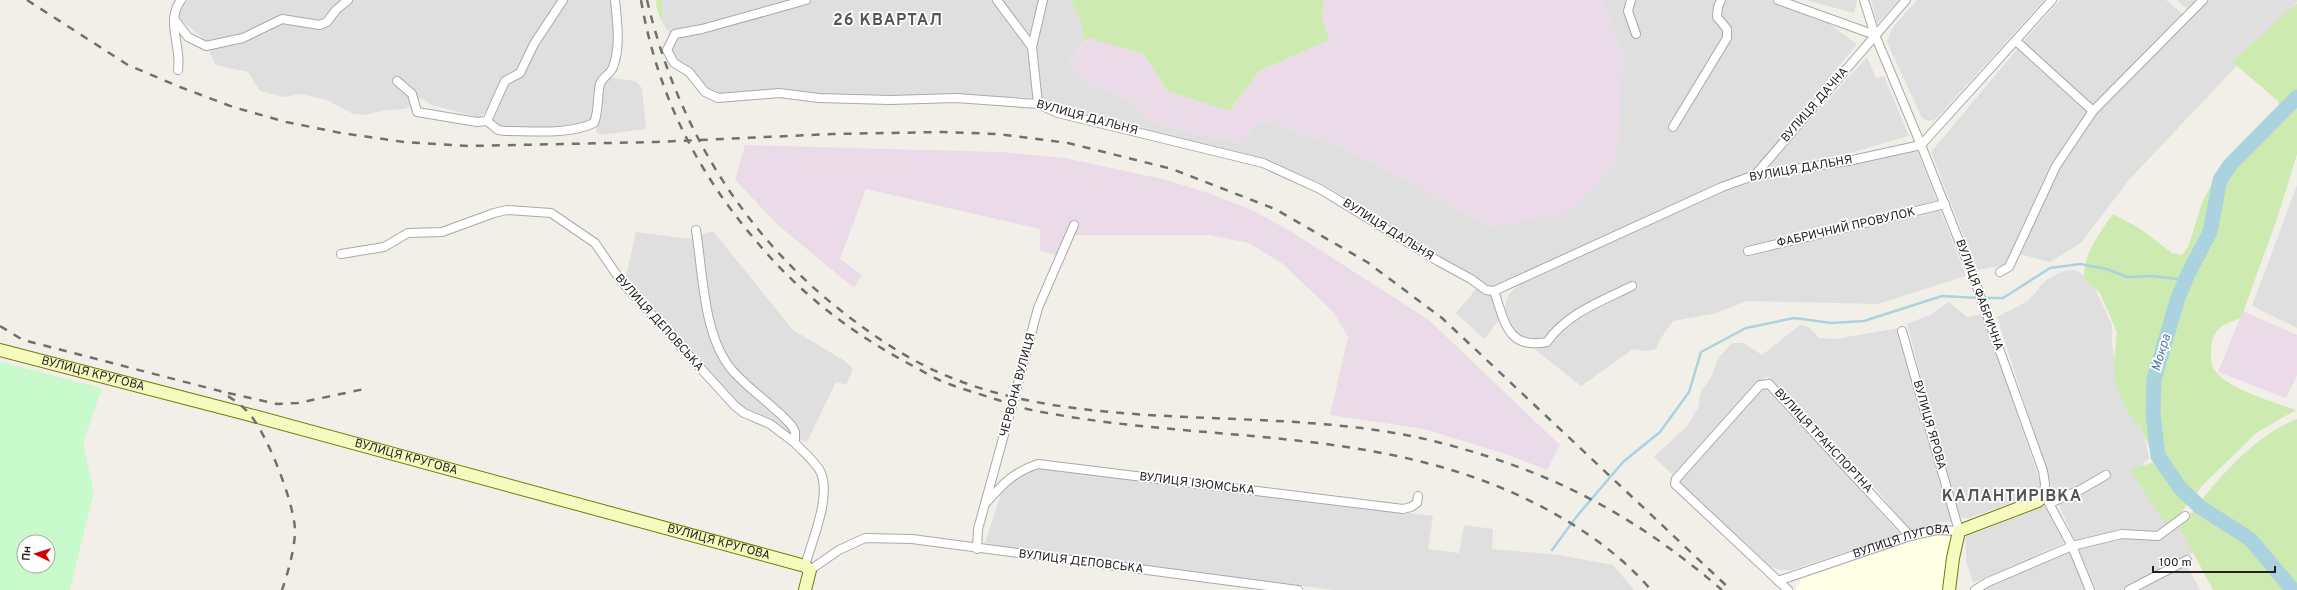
<svg xmlns="http://www.w3.org/2000/svg" width="2297" height="590" font-family="Overpass,sans-serif">
  <style>
    .residential { fill: #e0dfdf }
    .industrial { fill: #ebdbe8 }
    .education { fill: #ffffe5 }
    .grass { fill: #cdebb0 }
    .park { fill: #c8facc; fill-rule: evenodd }
    .lines { fill: none; stroke-linecap: round; stroke-linejoin: round }
    .stream { stroke: #aad3df; stroke-width: 2.5 }
    .river { stroke: #aad3df; stroke-width: 15 }
    .street-casing { stroke: #a9a9a9; stroke-width: 10 }
    .secondary-casing { stroke: #707d05; stroke-width: 14 }
    .street { stroke: #fff; stroke-width: 8 }
    .secondary { stroke: #f7fabf; stroke-width: 12 }
    .rail { stroke: #707070; stroke-width: 2.5; stroke-dasharray: 8 8; stroke-linecap: butt }
    .street-bridge-casing { stroke: #a9a9a9; stroke-width: 10; stroke-linecap: butt }
    .street-bridge { stroke: #fff; stroke-width: 8 }
    .labels { text-anchor: middle; dominant-baseline: central; stroke-width: 3.5; stroke-linejoin: round; paint-order: stroke }
    .street-label { font-size: 12px; fill: #222; stroke: #fff }
    .water-label { font-size: 13px; font-style: italic; fill: #4a7aab; stroke: #fff }
    .district-label { font-size: 16px; font-weight: bold; letter-spacing: 1px; fill: #555; stroke: #fff }
  </style>
  <rect width="100%" height="100%" fill="#f2efe9"/>
  <path class="residential" d="M187 0H344L326 20 320 22 297 18 243 36 207 42 180 19 179 13Z
    M353 0H561L518 70 503 79 485 113 478 117 432 105 421 98 406 109 387 110 364 115 353 114 327 100 301 94 284 97 260 91 248 72 215 65 209 50 281 21 321 27 346 4Z
    M566 0H612L614 38 612 52 609 67 604 73 592 119 586 124 572 127 504 129 491 121 507 82 522 76 537 46Z
    M662 0H795L701 27 670 33 663 24Z
    M813 0H1071L1081 21 1084 42 1067 63 1086 83 1132 100 1152 122 1201 135 1243 142 1262 120 1343 147 1492 227 1623 54 1602 0H1771L1824 20 1857 44 1753 172 1720 183 1496 288 1484 286 1473 274 1441 257 1323 184 1262 159 1058 110 1034 98 956 95H719L708 91 674 60 670 47 676 36Z
    M1806 0H1857L1854 13Z
    M1871 0H1899L1877 24Z
    M1917 0H2044L1936 119 1928 121 1922 118 1887 42 1893 27Z
    M2060 0H2166L2185 16 2092 108 2023 42Z
    M2177 0H2198L2188 10Z
    M2205 0H2297V2L2128 181 2081 243 2050 262 2020 254 2058 168 2096 113Z
    M2019 47 2088 111 2054 164 2006 265 1977 270 1931 152Z
    M1867 57 1876 78 1884 76 1909 136 1846 154 1771 168 1770 165Z
    M611 78 635 81 642 88 646 129 600 135 596 131 603 84 606 80Z
    M1917 150 1966 276 1878 304 1747 301 1713 314 1673 321 1661 338 1656 349 1646 351 1633 349 1581 386 1538 352 1511 328 1505 307 1508 295 1519 285 1723 192 1760 179 1851 164Z
    M2297 185V328L2252 306Z
    M713 231 793 330 845 361 853 369 846 385 836 382 807 442 787 434 742 410 655 313 626 276 636 232 689 239Z
    M2075 270 2090 278 2112 325V343L2119 384 2144 434 2149 458 2138 469 2170 524 2162 532 2126 529 2075 541 2053 492 1997 317 2027 302 2046 280 2063 271Z
    M1477 288 1491 295 1499 320 1484 339 1456 313Z
    M1949 302 1967 317 1983 314 2041 485 2039 491 2033 496 1969 518H1962L1957 514 1907 324 1932 314Z
    M1800 325 1809 327 1819 338 1835 339 1899 328 1954 520 1950 522H1939L1910 531 1876 489 1766 376 1673 475 1654 457 1687 426 1698 408 1701 392 1712 375 1719 357 1732 343H1744L1762 355Z
    M1763 386 1836 463 1900 534 1791 570H1780L1771 567 1678 481Z
    M1039 467 1433 516 1428 549 1459 553 1464 525 1493 529 1492 549 1559 555 1613 565 1634 590H1334L1005 548 985 543 1001 494 1019 475Z
    M2047 505 2066 542 1973 583 1967 564 1965 537Z
    M2183 524 2198 550 2123 590H2096L2078 547 2127 535 2163 537Z
    M2070 548 2087 590H1987L1985 586Z
    M2186 564 2200 590H2136Z"/>
  <path class="industrial" d="M1324 0H1602L1623 54 1617 162 1570 213 1492 227 1343 147 1262 120 1243 142 1201 135 1152 122 1132 100 1086 83 1067 63 1088 38 1143 54 1167 91 1229 111 1259 71 1329 40 1322 15Z
    M745 145 1001 152 1065 158 1167 180 1211 194 1252 210 1292 232 1429 320 1560 445 1547 470 1506 454 1424 429 1330 415 1348 337 1333 312 1283 264 1249 243 1209 235H1075L1065 240 1058 255 1040 251V229L866 189 840 259 862 275 854 288 778 225 735 180Z
    M2243 311 2297 335V375L2286 398 2218 372Z"/>
  <path class="education" d="M1934 534 1951 537 1944 590H1796L1801 579Z"/>
  <path class="grass" d="M656 0H662L663 24 657 10Z
    M1071 0H1324L1322 15 1329 40 1259 71 1229 111 1167 91 1143 54 1088 38 1084 42 1081 21Z
    M2297 3V154L2278 216 2241 318C2224 324 2213 328 2211 348 2211 355 2210 363 2214 369 2226 389 2274 402 2296 410L2256 433 2204 484 2179 515 2166 525 2130 469 2155 462 2141 427 2128 412 2116 385 2114 360 2117 332 2100 293 2084 279C2083 255 2099 233 2113 214L2139 228 2172 253 2182 255 2188 247 2203 200 2222 166 2281 111 2278 101 2232 62Z
    M2297 419V590H2213L2180 528C2209 489 2251 436 2297 419Z"/>
  <path class="park" d="M0 362 102 388 83 443 94 492 70 590H0ZM24 542H48V566H24Z"/>
  <g class="lines">
    <path class="stream" d="M1984 298H2003L2050 268 2080 264 2107 269 2127 277 2151 276 2186 280
      M1552 550 1577 516 1623 462 1660 432 1689 392 1701 352 1746 328 1794 318 1831 323 1864 321 1942 296 1979 298"/>
    <path class="river" d="M2293 590 2250 539 2200 507 2180 488 2158 456 2153 414 2154 379 2178 298 2188 274 2210 232 2220 180 2230 165 2297 97"/>
    <defs>
      <g id="street">
        <path d="M806 0 702 29 675 34 667 50 674 63 689 72 705 92 718 98 779 93 819 98 890 100 956 98 1038 104 1058 113 1263 163 1320 189 1438 261 1471 279 1486 290 1494 291 1722 187 1755 175 1848 161 1921 145 2052 0"/>
        <path d="M997 0 1032 47 1038 104"/>
        <path d="M1631 0 1628 11 1636 34"/>
        <path d="M1778 0 1875 35"/>
        <path d="M1864 0 1875 35 1921 145 1973 276 2043 471 2045 484 2044 494 2072 546 2090 590"/>
        <path d="M174 19 188 37 206 46 243 38 282 19 320 25 327 22 336 10 348 0"/>
        <path d="M2016 41 2093 111"/>
        <path d="M1032 47 1043 0"/>
        <path d="M178 70C182 46 165 21 181 0"/>
        <path d="M397 81 412 94 417 112 477 122 487 121 505 81 520 73 534 44 563 0"/>
        <path d="M487 121 498 130 505 131C533 131 568 135 594 123 599 111 597 97 600 84 603 76 611 74 613 67 621 47 617 21 615 0"/>
        <path d="M1673 127 1727 38V29L1717 17 1718 7 1721 0"/>
        <path d="M1755 175 1906 0"/>
        <path d="M696 230C703 273 703 336 732 370 750 391 774 405 792 426L795 432V443C803 452 817 463 821 473 831 498 812 540 805 566"/>
        <path d="M1748 251 1945 204"/>
        <path d="M341 254 384 247 408 233 442 232 494 213 507 210 551 213 595 243 621 281 735 406 744 413 770 424 795 443"/>
        <path d="M2000 272 2009 267 2056 166 2093 111 2203 0"/>
        <path d="M1494 291C1505 322 1507 350 1547 342 1567 313 1602 301 1632 286"/>
        <path d="M1025 357 1038 308 1074 225"/>
        <path d="M2050 503 2080 490 2106 475"/>
        <path d="M985 504C1002 485 1013 472 1038 464L1403 509 1411 507 1417 503 1418 496"/>
        <path d="M977 549 978 529 1010 413"/>
        <path d="M810 570 839 550 865 538 912 539 1298 590"/>
        <path id="s1" d="M1778 581 1910 536 1937 530 1959 531 1902 331"/>
        <path d="M1788 590 1675 484 1676 479 1760 385 1769 384 1910 536"/>
        <path d="M1975 590 1988 582 2072 546 2122 534 2158 536 2185 516"/>
        <path d="M2129 590 2187 560"/>
      </g>
      <g id="secondary">
        <path id="s2" d="M0 350 250 415 805 566 810 570 805 590"/>
        <path d="M1949 590 1953 558 1959 531 2038 501 2044 494"/>
      </g>
    </defs>
    <use href="#street" class="street-casing"/>
    <use href="#secondary" class="secondary-casing"/>
    <use href="#street" class="street"/>
    <use href="#secondary" class="secondary"/>
    <path class="rail" d="M27 0 128 65 180 87 233 107 286 122 341 133 404 142 469 146 656 142 832 134 944 132 997 134 1068 143 1172 169 1275 209 1367 262 1442 318 1731 590
      M641 0C657 93 696 171 757 242 801 295 854 335 915 367 926 373 937 380 949 384 962 389 977 393 991 398 1003 401 1015 406 1027 409 1203 446 1382 421 1546 509 1585 530 1622 556 1651 590
      M647 0C678 132 750 246 860 325 888 346 919 365 952 378 999 397 1050 406 1100 411 1216 423 1336 414 1449 445 1557 474 1637 517 1722 590
      M0 326 23 340 220 391C231 398 243 405 251 416 268 436 296 507 295 533 294 551 288 573 282 590
      M228 393 277 404 298 403 369 388"/>
    <defs>
      <path id="street-bridge" d="M1010 413 1025 357"/>
    </defs>
    <use href="#street-bridge" class="street-bridge-casing"/>
    <use href="#street-bridge" class="street-bridge"/>
  </g>
  <g class="labels">
    <g class="street-label">
      <text transform="translate(1815 105) rotate(-49)">ВУЛИЦЯ ДАЧНА</text>
      <text transform="translate(1087 118) rotate(15)">ВУЛИЦЯ ДАЛЬНЯ</text>
      <text transform="translate(1801 169) rotate(-10)">ВУЛИЦЯ ДАЛЬНЯ</text>
      <text transform="translate(1846 228) rotate(-13)">ФАБРИЧНИЙ ПРОВУЛОК</text>
      <text transform="translate(1388 230) rotate(32)">ВУЛИЦЯ ДАЛЬНЯ</text>
      <text transform="translate(1979 295) rotate(70)">ВУЛИЦЯ ФАБРИЧНА</text>
      <text transform="translate(659 323) rotate(48)">ВУЛИЦЯ ДЕПОВСЬКА</text>
      <text stroke="none"><textPath href="#s2" startOffset="96">ВУЛИЦЯ КРУГОВА</textPath></text>
      <text transform="translate(1018 385) rotate(-75)">ЧЕРВОНА ВУЛИЦЯ</text>
      <text transform="translate(1929 425) rotate(74)">ВУЛИЦЯ ЯРОВА</text>
      <text transform="translate(1823 441) rotate(47)">ВУЛИЦЯ ТРАНСПОРТНА</text>
      <text stroke="none"><textPath href="#s2" startOffset="420">ВУЛИЦЯ КРУГОВА</textPath></text>
      <text transform="translate(1197 484) rotate(7)">ВУЛИЦЯ ІЗЮМСЬКА</text>
      <text stroke="none"><textPath href="#s2" startOffset="744">ВУЛИЦЯ КРУГОВА</textPath></text>
      <text stroke="none"><textPath href="#s1" startOffset="130">ВУЛИЦЯ ЛУГОВА</textPath></text>
      <text transform="translate(1081 562) rotate(7)">ВУЛИЦЯ ДЕПОВСЬКА</text>
    </g>
    <g class="water-label">
      <text transform="translate(2162 353) rotate(-73)">Мокра</text>
    </g>
    <g class="district-label">
      <text x="888" y="21">26 КВАРТАЛ</text>
      <text x="2012" y="497">КАЛАНТИРІВКА</text>
    </g>
  </g>
  <g transform="translate(36 554) rotate(274)"><circle r="19" fill="#ffffff" stroke="#a7a7a7"/>
  <path d="M0-3L7 15L0 10L-7 15Z" fill="#d40000"/>
  <text y="-6" font-size="11" font-weight="bold" text-anchor="middle" fill="#222222">Пн</text>
  </g>
  <path d="M2153 566v6h122v-6" fill="none" stroke="#222222" stroke-width="2"/>
  <text x="2159" y="566" font-size="12" fill="#222222" stroke="#ffffff" stroke-width="3" paint-order="stroke">100 m</text>
</svg>
